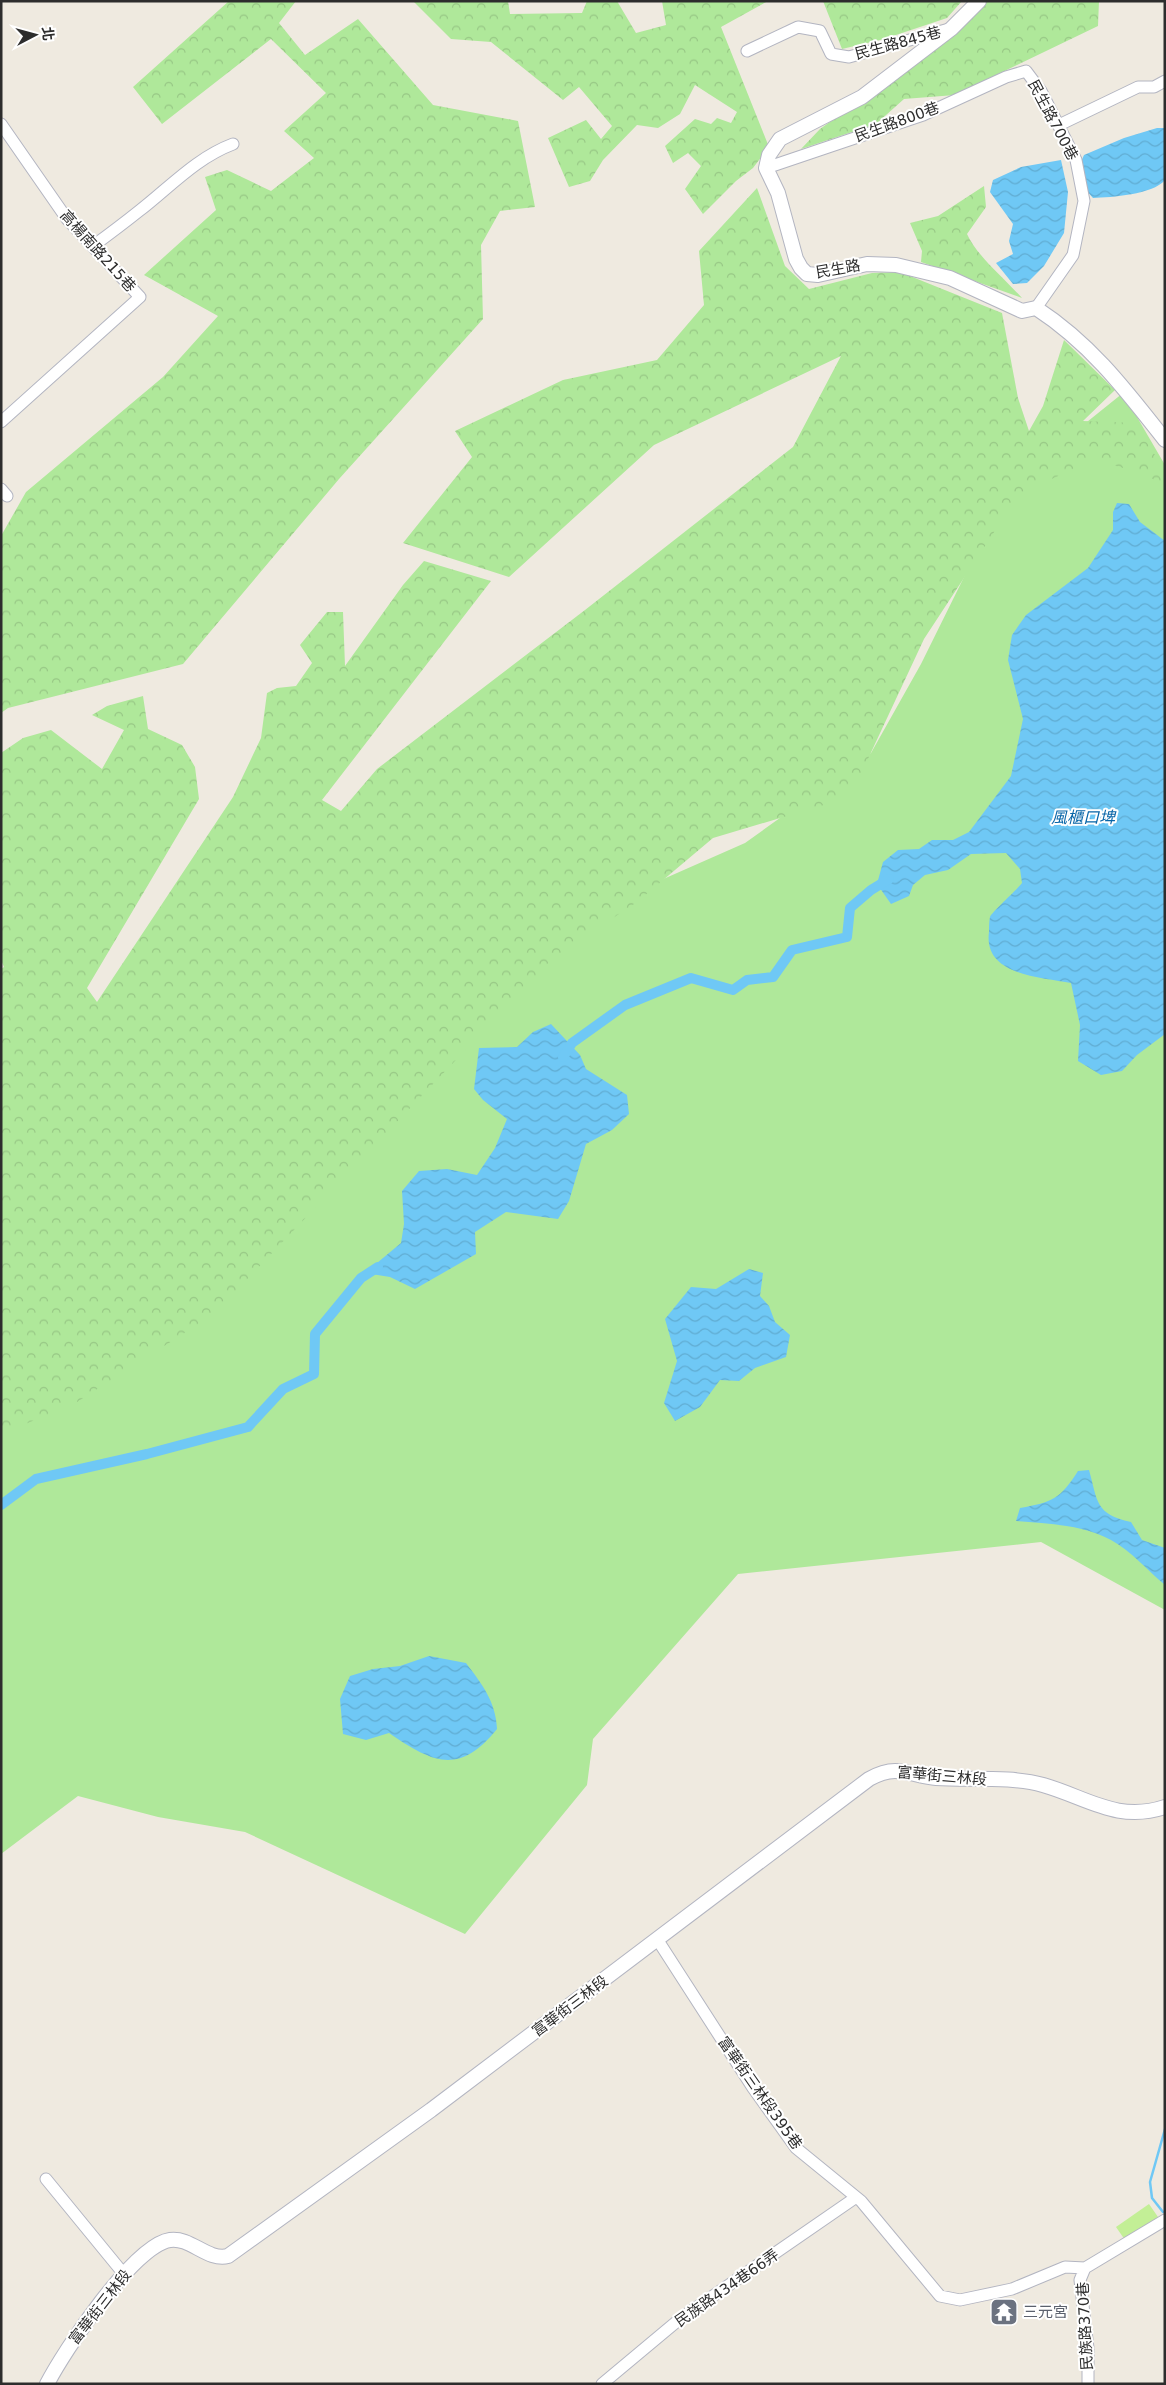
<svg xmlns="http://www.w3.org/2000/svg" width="1166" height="2385" font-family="'DejaVu Sans','Noto Sans TC',sans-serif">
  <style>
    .grass { fill: #afe89a }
    .forest { fill: url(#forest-crowns) }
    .pitch { fill: #c3ef96 }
    .water { fill: url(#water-waves) }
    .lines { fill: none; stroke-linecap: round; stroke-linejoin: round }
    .stream { stroke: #6fc8f5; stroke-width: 2.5 }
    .canal { stroke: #6fc8f5; stroke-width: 10 }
    .minor-casing { stroke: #b3b5c1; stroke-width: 13 }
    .tertiary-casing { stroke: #b3b5c1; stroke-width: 16 }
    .minor { stroke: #fff; stroke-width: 11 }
    .tertiary { stroke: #fff; stroke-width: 14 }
    .labels { text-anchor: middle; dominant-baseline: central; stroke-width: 4; stroke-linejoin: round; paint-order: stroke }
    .street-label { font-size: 15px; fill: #2d2d2d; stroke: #fff }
    .worship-label { font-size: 15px; fill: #5b616d; stroke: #fff; text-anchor: start }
    .water-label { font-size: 16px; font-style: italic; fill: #0765a8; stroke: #fff }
  </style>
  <defs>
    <pattern id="forest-crowns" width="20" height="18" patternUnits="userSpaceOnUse" patternTransform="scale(1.25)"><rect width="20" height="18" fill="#afe89a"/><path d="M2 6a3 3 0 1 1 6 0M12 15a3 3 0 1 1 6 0" fill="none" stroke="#97c785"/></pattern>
    <pattern id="water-waves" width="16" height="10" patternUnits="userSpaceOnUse" patternTransform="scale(1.25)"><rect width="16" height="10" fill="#6fc8f5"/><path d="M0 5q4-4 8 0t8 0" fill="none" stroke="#60acd2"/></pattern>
  </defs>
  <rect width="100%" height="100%" fill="#efeae0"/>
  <path class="grass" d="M1123 393 1165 465V1610L1041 1542 738 1574 593 1739 587 1785 465 1934 245 1832 158 1817 78 1796 1 1854V1431L584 914 745 843 871 753 921 664 967 571 1021 475Z"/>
  <path class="forest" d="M229 1H296L279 23 305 55 358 19 433 105 518 121 535 207 500 211 481 245 483 319 339 479 183 664 8 708 1 713V536L26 492 163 377 218 316 144 275 216 210 205 177 227 170 271 191 314 158 284 131 326 93 271 39 162 124 133 87Z
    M413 1H508L510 14 582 13 587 1H617L636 33 666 25 662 1H768L721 27 769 147 753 168 736 181 703 214 685 189 701 166 688 153 673 163 665 146 695 119 711 124 717 118 731 123 737 112 695 85 680 114 658 128 637 125 603 160 590 181 569 187 548 138 586 120 601 139 612 126 579 87 563 100 491 42 451 39Z
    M823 1H962L947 18 884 39 842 49Z
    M982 1H1099L1098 26 955 95 904 99 876 124 801 149 820 129 928 52Z
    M984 186 986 207 967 234C976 255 1006 280 1022 298L921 262 922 251 910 223 938 216Z
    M757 188 785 266 809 289 872 273 900 272 1002 313 1018 398 1029 431 1043 406 1064 340 1115 390 1083 421 1136 423 1165 472V490C1155 472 1112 466 1093 460L1019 494 924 639 860 776 827 804 713 838 637 902 553 958 214 1314 74 1404 1 1434V969L4 967 1 960V753L23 738 51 730 102 769 124 730 92 715 107 706 143 696 148 729 182 745 195 767 199 799 87 988 97 1002 233 797 261 738 267 693 277 688 296 686 312 663 300 645 327 612H343L345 666 403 585 424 561 491 581 322 800 341 811 377 769 585 610 793 447 841 356 654 445 509 577 403 543 472 457 455 431 563 380 657 360 704 305 699 251Z"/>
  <path class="pitch" d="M1149 2204 1158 2217 1125 2240 1116 2227Z"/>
  <path class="water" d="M1157 128H1165V180C1152 195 1112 197 1093 198L1085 189 1079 166 1084 155 1124 138Z
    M1061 160 1068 192 1064 233 1044 266 1027 283 1013 284 996 263 1013 254 1009 241 1013 224 990 192 993 180 1021 167Z
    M1117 503 1129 504 1140 522 1165 541V1034L1137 1055 1122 1071 1101 1075 1078 1061 1080 1025 1071 983C1042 977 983 976 989 932 989 928 989 921 990 917 993 911 1015 892 1022 883L1020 869 1006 853 971 854 948 870 925 875 913 885 909 896 891 904 877 884 883 862 898 850 919 849 932 840H953L969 832 1011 776 1023 719 1008 660 1012 635 1026 615 1088 568 1113 530V512Z
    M551 1024 580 1055 586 1069 627 1095 629 1114 612 1130 586 1144 569 1201 558 1219 506 1212 475 1232 476 1254 415 1289 390 1277 365 1273 401 1243 404 1224 402 1191 419 1171 447 1169 477 1175 495 1148 507 1119 483 1100 474 1089 479 1048 517 1047 533 1032Z
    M749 1269 763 1273 760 1296 769 1306 775 1322 790 1335 786 1357 755 1368 739 1381 720 1380 700 1407 675 1421 664 1403 677 1361 665 1319 691 1287 716 1289Z
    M1089 1470C1098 1502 1095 1514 1131 1522L1142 1540 1165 1548V1585C1147 1570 1131 1551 1111 1540 1081 1524 1048 1524 1016 1521L1020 1508C1053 1502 1060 1499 1078 1471Z
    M429 1656 466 1663C482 1684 496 1702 497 1729 459 1776 433 1763 389 1733L366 1740 343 1734 340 1699 350 1676 373 1669 400 1666Z"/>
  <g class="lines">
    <path class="stream" d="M1163 2212 1152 2198 1150 2182 1165 2129"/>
    <path class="canal" d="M563 1057 572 1043 625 1005 691 978 733 990 747 980 773 977 792 950 847 937 850 908 871 890 889 879
      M1 1505 36 1479 147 1454 248 1427 283 1389 314 1374 315 1334 361 1278 378 1267"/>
    <defs>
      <path id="minor" d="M747 51 798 27 820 31 831 54 849 57 949 29
        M1 124 67 219 140 297 1 422
        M1059 125 1138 87H1154L1165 81
        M766 168 923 115 1006 77 1026 71 1041 91 1076 160 1084 201 1073 255 1036 308
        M93 246C108 235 124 223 139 211 170 187 196 158 233 144
        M1 489 7 496
        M657 1939 753 2088 796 2148 861 2201 940 2296 960 2300 1012 2289 1065 2267 1085 2268
        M46 2179 123 2273
        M1085 2268 1080 2280 1088 2348V2384
        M1085 2268 1165 2220
        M602 2384 681 2318 855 2198"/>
      <path id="tertiary" d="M979 1 951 29 862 97 780 139 769 155 766 168 778 193 796 259 801 268 807 274 818 275 867 264 896 265 950 278 1022 311 1036 308C1091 344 1125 389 1165 440
        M47 2384C64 2351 134 2245 170 2240 191 2237 207 2261 228 2256L431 2110 869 1779C878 1774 885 1771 895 1771 908 1771 922 1777 936 1778 969 1780 1012 1776 1043 1785 1086 1797 1117 1823 1165 1807"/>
    </defs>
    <use href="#minor" class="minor-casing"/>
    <use href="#tertiary" class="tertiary-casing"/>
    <use href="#minor" class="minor"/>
    <use href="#tertiary" class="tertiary"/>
  </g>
  <defs>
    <symbol id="temple-square" viewBox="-11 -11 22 22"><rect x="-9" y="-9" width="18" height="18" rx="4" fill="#6b7280" stroke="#fff"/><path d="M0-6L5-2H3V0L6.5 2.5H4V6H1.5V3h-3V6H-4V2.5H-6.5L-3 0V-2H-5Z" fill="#fff"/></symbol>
  </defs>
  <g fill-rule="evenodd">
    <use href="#temple-square" x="988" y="2296" width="32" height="32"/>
  </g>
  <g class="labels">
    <g class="street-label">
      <text transform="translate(898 43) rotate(-15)">民生路845巷</text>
      <text transform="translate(1053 120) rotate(62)">民生路700巷</text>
      <text transform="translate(897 122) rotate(-20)">民生路800巷</text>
      <text transform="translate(98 251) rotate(48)">高楊南路215巷</text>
      <text transform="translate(838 269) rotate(-10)">民生路</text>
      <text transform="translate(942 1776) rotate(5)">富華街三林段</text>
      <text transform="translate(570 2006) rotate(-37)">富華街三林段</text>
      <text transform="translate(760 2093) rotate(55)">富華街三林段395巷</text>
      <text transform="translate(727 2288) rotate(-35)">民族路434巷66弄</text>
      <text transform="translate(100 2307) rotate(-52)">富華街三林段</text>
      <text transform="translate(1085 2326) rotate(-93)">民族路370巷</text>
    </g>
    <g class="worship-label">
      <text x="1023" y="2312">三元宮</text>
    </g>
    <g class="water-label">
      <text x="1083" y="817">風櫃口埤</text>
    </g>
  </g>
  <rect width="1166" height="2385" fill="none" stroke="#2d2d2d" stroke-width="5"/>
  <g transform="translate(35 35) rotate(84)" stroke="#ffffff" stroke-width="4" paint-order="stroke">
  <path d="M0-4L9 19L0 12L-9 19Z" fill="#2d2d2d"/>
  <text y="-8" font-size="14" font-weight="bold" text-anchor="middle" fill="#2d2d2d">北</text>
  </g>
</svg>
